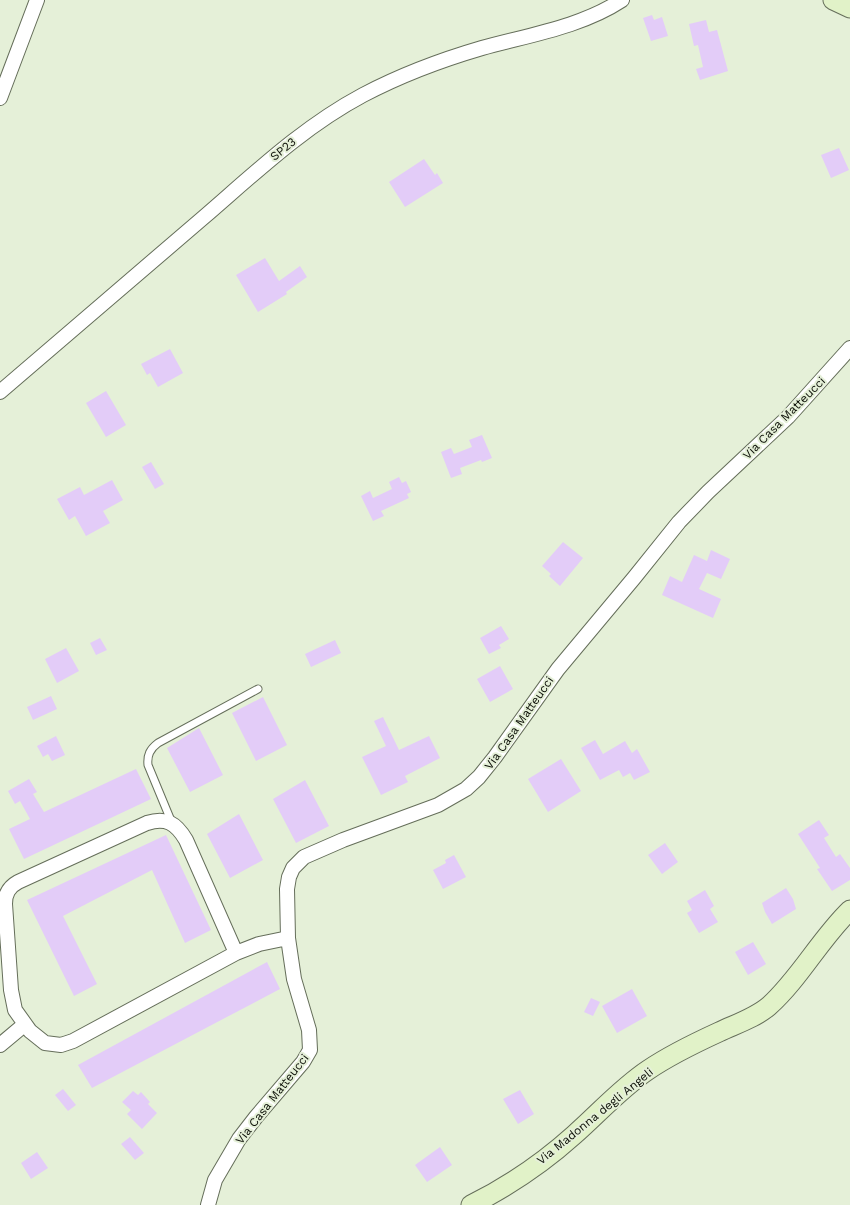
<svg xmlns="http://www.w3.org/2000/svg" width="850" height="1205" font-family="'Work Sans',sans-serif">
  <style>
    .building { fill: #e3ccf8 }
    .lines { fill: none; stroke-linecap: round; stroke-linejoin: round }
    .lane-casing { stroke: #656e5a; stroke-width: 9 }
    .street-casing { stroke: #656e5a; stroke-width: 16 }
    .secondary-casing { stroke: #656e5a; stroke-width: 21 }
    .lane { stroke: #fff; stroke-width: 7 }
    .street { stroke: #fff; stroke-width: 14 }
    .secondary { stroke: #e1f2c8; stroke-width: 19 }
    .labels { text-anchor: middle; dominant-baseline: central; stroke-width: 4; stroke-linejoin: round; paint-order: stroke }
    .street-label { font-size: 12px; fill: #0d1008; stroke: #e5f0d8 }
  </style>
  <rect width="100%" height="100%" fill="#e5f0d8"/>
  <path class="building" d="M652 15 654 20 662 17 668 36 651 41 643 18Z
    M706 20 709 32 717 30 728 71 700 80 696 69 703 67 698 45 694 46 689 24Z
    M839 148 849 170 831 178 821 155Z
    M424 159 435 175 437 173 443 183 405 207 389 182Z
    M265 258 279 281 300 266 307 277 286 292 287 294 258 312 236 275Z
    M170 349 183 373 158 387 150 373 147 375 141 364Z
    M106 391 126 425 106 437 86 403Z
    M482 435 492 458 482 462 481 460 460 468 462 474 451 478 441 452 451 448 454 454 472 447 469 440Z
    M151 462 164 484 155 489 142 467Z
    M399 477 402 483 406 481 411 492 407 494 409 498 381 511 384 516 373 521 361 496 370 491 373 498 392 489 389 482Z
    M112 480 123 500 103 511 110 523 86 536 75 516 69 520 57 499 80 487 84 495Z
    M563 542 583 558 560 586 549 576 551 574 542 566Z
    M711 550 730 559 721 579 707 573 699 589 721 599 713 618 662 595 670 576 682 582 694 555 707 561Z
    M501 626 509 639 499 645 501 648 489 654 480 638Z
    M100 638 107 650 96 655 90 643Z
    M335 640 341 653 311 667 305 654Z
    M66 648 79 671 57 683 45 659Z
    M500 666 513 689 490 702 477 679Z
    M51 696 57 709 33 720 27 707Z
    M263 697 287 745 256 761 232 713Z
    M383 717 399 750 429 736 440 758 405 776 408 782 381 795 362 757 386 746 374 721Z
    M199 728 223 775 190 792 167 748Z
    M56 736 65 755 52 761 48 754 43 757 37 746Z
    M595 740 603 754 625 741 632 753 637 749 650 772 634 780 630 773 623 777 619 770 600 780 581 748Z
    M561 759 581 791 548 812 528 779Z
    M136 769 151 799 24 859 9 829 30 819 20 801 15 804 8 791 29 779 37 792 33 794 44 812Z
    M305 780 329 826 296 843 273 799Z
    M239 814 263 860 230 878 207 834Z
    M819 820 829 835 824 838 836 857 840 854 850 868V880L832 891 817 869 820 868 798 834Z
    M166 835 211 930 185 943 152 870 63 916 97 984 74 996 27 900Z
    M665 843 678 862 662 874 648 855Z
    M454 855 466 877 443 889 433 870 446 863 445 860Z
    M786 888 793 899 796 909 772 924 765 912 762 903Z
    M705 890 714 906 710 909 718 922 699 933 687 913 692 910 687 901Z
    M753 942 766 964 748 975 735 952Z
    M267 962 280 989 92 1088 78 1065Z
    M632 989 647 1016 617 1033 602 1006Z
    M591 998 600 1002 593 1016 584 1012Z
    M63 1089 76 1105 68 1111 55 1095Z
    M520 1090 534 1114 518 1124 503 1099Z
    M133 1091 138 1095 141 1092 150 1102 148 1104 157 1113 142 1129 127 1114 131 1110 122 1102Z
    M130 1137 144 1153 135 1160 121 1144Z
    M440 1147 452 1165 427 1182 415 1165Z
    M37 1152 48 1168 31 1179 21 1163Z"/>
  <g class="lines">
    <defs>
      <path id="lane" d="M172 823 148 765C147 755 150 749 158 743L258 689"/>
      <path id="street" d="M0 98 37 0
        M0 392C68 334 136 275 204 217 255 173 303 127 363 95 401 75 441 60 482 48 529 35 581 27 622 0
        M236 953 186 840C176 823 166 817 147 823L18 882C9 887 5 893 5 904L11 990 15 1010 30 1031 45 1043 61 1045 73 1041 236 953 259 944 288 938
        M0 1045 24 1025
        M208 1205 215 1180 239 1139 256 1117 303 1062 310 1050 309 1030 294 979 288 938 287 889 289 877 293 868 304 857 343 840 438 805 466 789 479 777 495 757 558 669 634 578 679 522 708 492 788 417 850 348"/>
      <path id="secondary" d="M833 0 850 8
        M471 1205C507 1187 544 1162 574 1135 599 1113 621 1088 648 1070 670 1055 695 1043 719 1032 736 1024 755 1018 769 1006 800 978 820 939 850 910"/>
    </defs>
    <use href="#lane" class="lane-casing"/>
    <use href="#street" class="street-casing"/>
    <use href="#secondary" class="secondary-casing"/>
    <use href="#lane" class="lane"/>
    <use href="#street" class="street"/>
    <use href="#secondary" class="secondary"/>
  </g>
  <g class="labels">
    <g class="street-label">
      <text transform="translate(283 149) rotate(-39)">SP23</text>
      <text transform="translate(784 418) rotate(-45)">Via Casa Matteucci</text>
      <text transform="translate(519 723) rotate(-55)">Via Casa Matteucci</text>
      <text transform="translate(272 1099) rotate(-52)">Via Casa Matteucci</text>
      <text transform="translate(595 1116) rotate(-39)">Via Madonna degli Angeli</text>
    </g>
  </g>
</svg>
